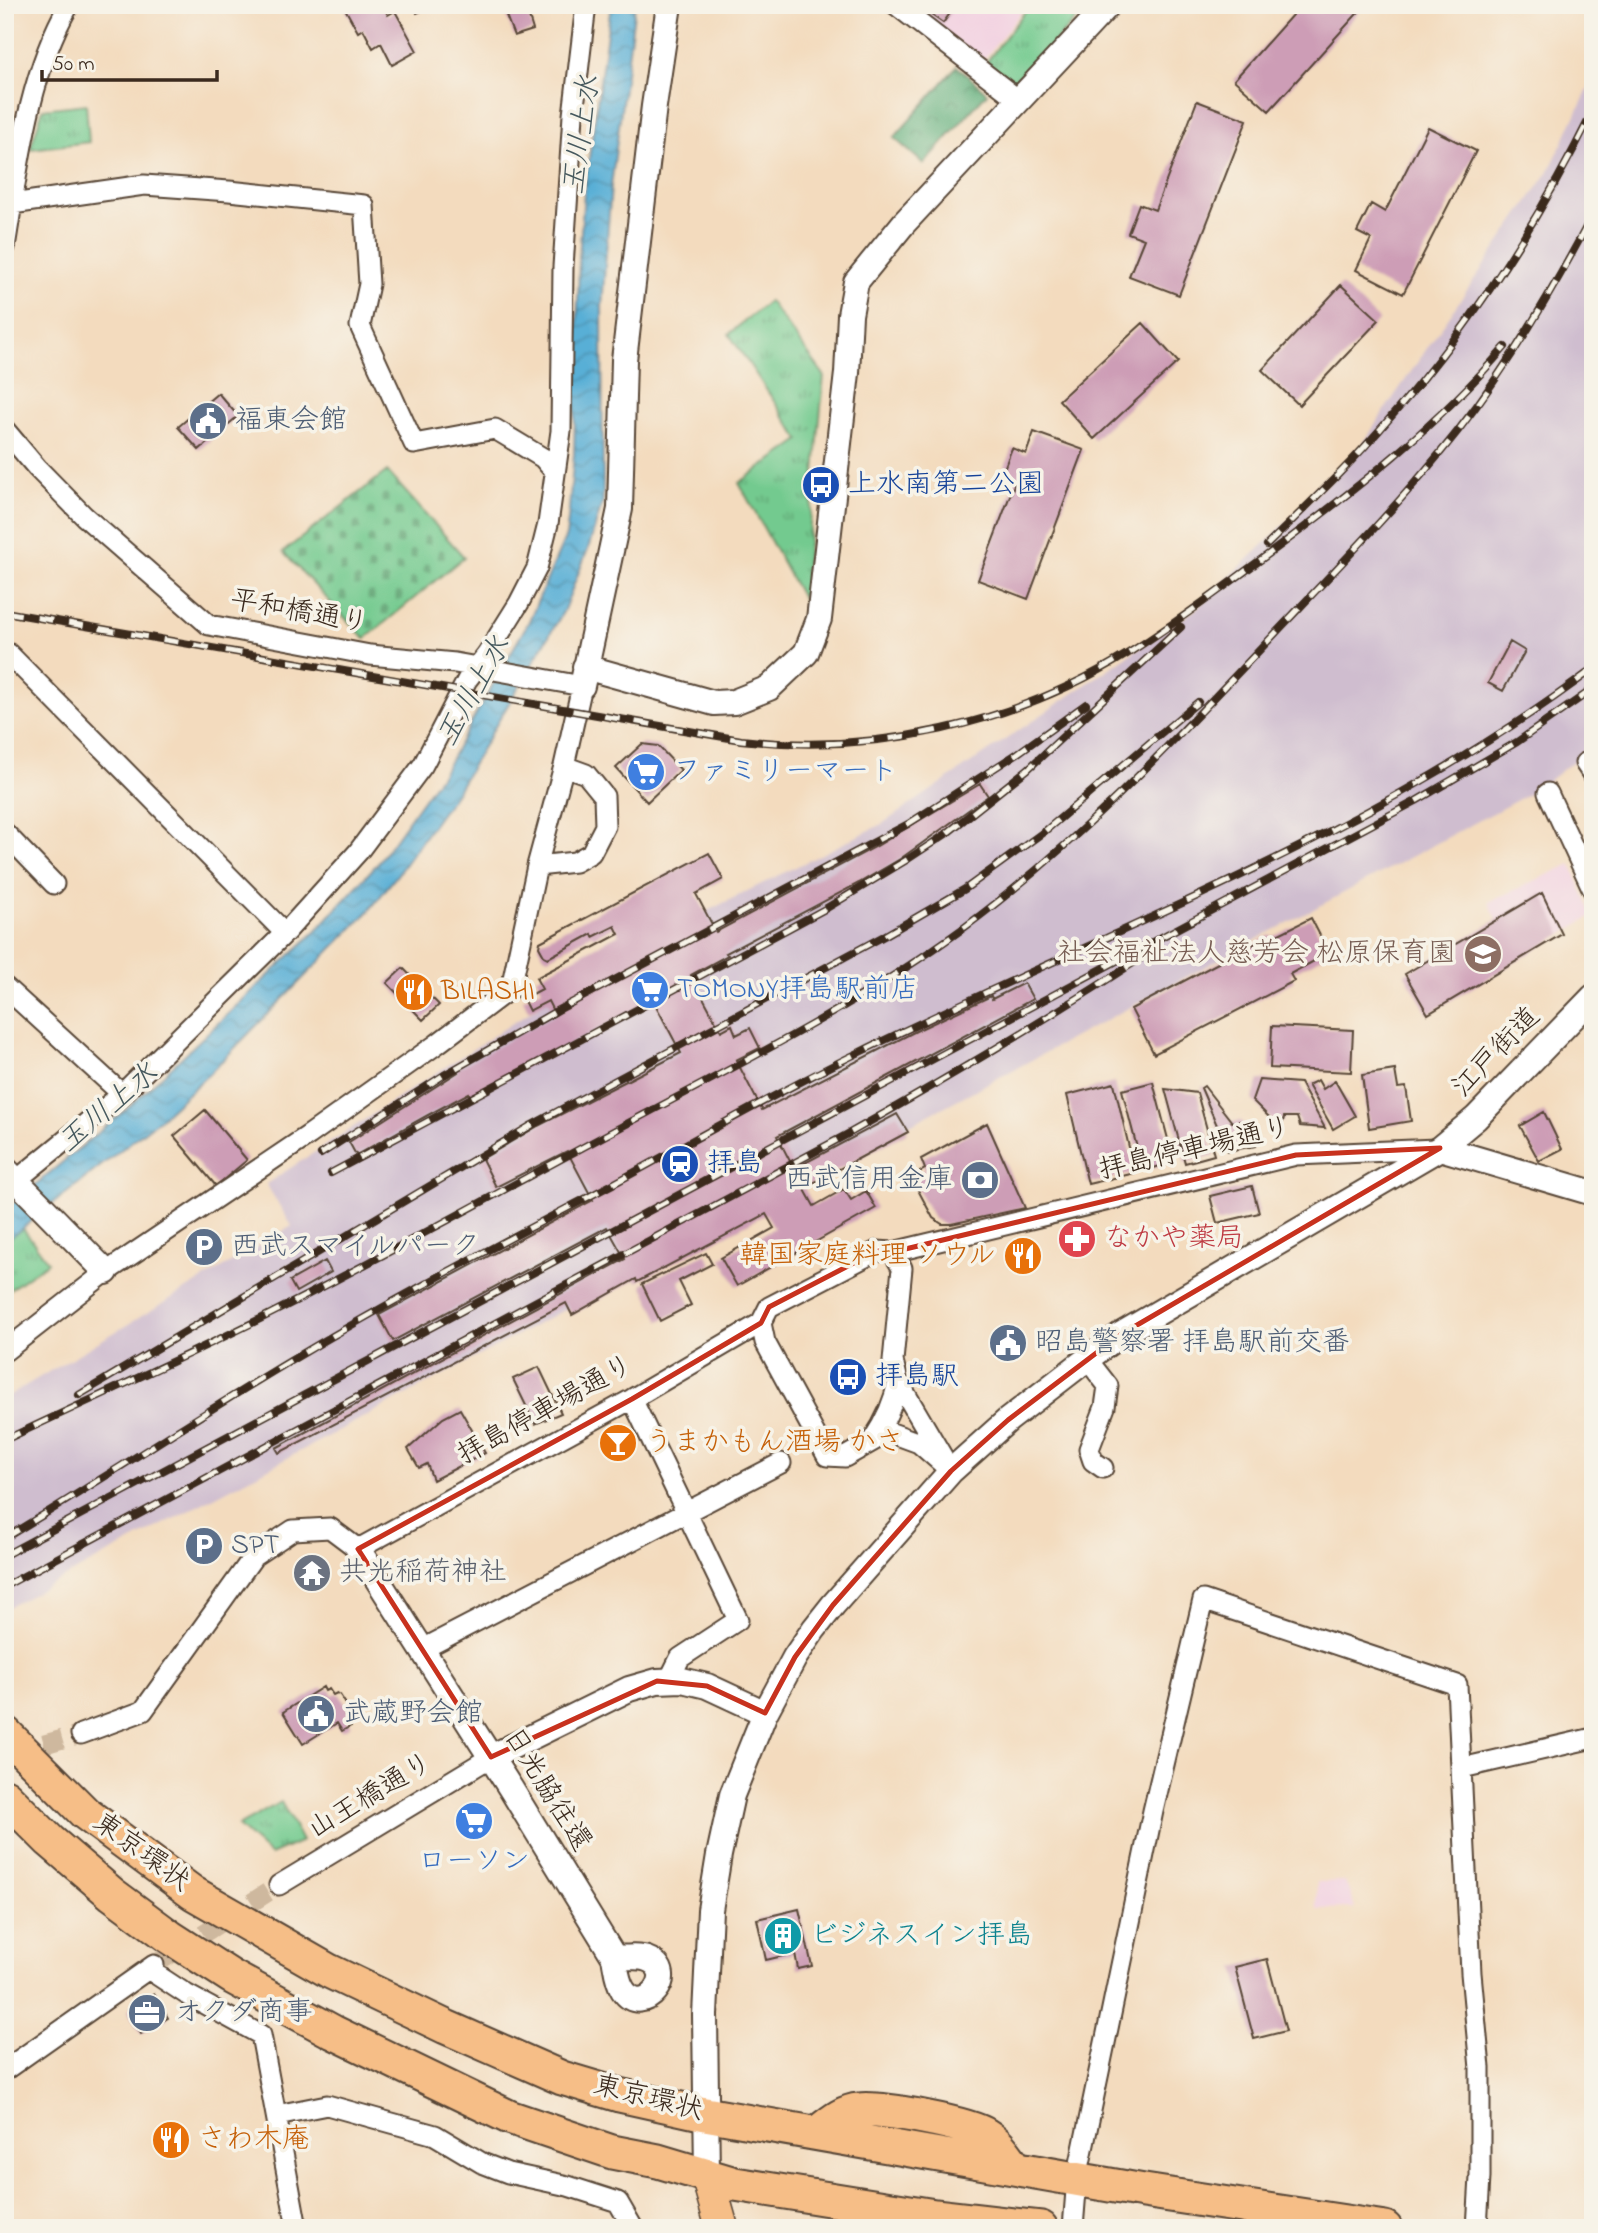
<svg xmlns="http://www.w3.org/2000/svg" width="1598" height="2233" font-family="'Indie Flower','Klee One',sans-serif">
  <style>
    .built { fill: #f2cfe1 }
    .railway { fill: #cfbdcf }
    .grass { fill: url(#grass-tufts); stroke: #577a56; stroke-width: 2 }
    .forest { fill: url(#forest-crowns); stroke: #4c6c4c; stroke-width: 2 }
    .cemetery { fill: url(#cemetery-stones); stroke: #577a56; stroke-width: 2 }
    .water { fill: url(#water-waves); stroke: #4a6c7a; stroke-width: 2 }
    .building { fill: #cd9db6 }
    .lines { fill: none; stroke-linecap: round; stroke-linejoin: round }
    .minor-tunnel { stroke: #ceb89e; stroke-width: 19; stroke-dasharray: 19 10; stroke-linecap: butt }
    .minor-casing { stroke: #574536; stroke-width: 23 }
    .tertiary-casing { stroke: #574536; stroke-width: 28 }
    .primary-casing { stroke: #574536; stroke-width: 35 }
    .trunk-casing { stroke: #574536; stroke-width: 37 }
    .minor { stroke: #fff; stroke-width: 19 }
    .tertiary { stroke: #fff; stroke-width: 24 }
    .primary { stroke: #f6be87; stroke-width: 32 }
    .trunk { stroke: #f6be87; stroke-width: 33 }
    .rail-casing { stroke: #3b2a1e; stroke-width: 8 }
    .rail { stroke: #f7f3e8; stroke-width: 5; stroke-dasharray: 16; stroke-linecap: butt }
    .marked { fill: none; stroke: #c8321e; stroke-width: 5; stroke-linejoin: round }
    .labels { text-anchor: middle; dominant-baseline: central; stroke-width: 7; stroke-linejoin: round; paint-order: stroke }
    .service-label { font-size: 28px; fill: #4e5e75; stroke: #f7f3e8; text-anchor: start }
    .transit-label { font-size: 28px; fill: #164399; stroke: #f7f3e8; text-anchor: start }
    .street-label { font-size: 28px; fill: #3b2a1e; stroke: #f7f3e8 }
    .shop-label { font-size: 28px; fill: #366cbe; stroke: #f7f3e8; text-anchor: start }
    .education-label { font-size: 28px; fill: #785e54; stroke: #f7f3e8; text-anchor: end }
    .food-label { font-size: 28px; fill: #c56008; stroke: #f7f3e8; text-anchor: start }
    .health-label { font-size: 28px; fill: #be3a42; stroke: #f7f3e8; text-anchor: start }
    .worship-label { font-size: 28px; fill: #5b616d; stroke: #f7f3e8; text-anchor: start }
    .culture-label { font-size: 28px; fill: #0d838f; stroke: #f7f3e8; text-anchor: start }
    .water-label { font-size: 30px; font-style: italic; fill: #46595e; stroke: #f7f3e8 }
  </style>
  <defs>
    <pattern id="grass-tufts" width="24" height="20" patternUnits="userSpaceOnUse" patternTransform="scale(1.75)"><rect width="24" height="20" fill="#73ca8f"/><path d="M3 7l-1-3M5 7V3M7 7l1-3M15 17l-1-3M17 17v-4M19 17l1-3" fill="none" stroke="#60a474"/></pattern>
    <pattern id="forest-crowns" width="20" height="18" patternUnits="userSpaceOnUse" patternTransform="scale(1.75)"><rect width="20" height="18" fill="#5eae7a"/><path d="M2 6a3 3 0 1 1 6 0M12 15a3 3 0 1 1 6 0" fill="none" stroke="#4f8e63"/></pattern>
    <pattern id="cemetery-stones" width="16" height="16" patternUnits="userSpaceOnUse" patternTransform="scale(1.75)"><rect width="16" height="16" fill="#73ca8f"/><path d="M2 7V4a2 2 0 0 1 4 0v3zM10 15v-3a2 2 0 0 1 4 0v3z" fill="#60a474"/></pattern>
    <pattern id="water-waves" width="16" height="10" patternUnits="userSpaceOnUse" patternTransform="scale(1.75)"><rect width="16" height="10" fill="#59afd6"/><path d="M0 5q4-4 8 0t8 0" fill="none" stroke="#4b8fad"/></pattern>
  </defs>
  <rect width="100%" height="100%" fill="#f7f3e8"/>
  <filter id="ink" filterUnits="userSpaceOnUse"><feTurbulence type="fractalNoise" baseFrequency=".0143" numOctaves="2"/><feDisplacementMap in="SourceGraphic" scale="14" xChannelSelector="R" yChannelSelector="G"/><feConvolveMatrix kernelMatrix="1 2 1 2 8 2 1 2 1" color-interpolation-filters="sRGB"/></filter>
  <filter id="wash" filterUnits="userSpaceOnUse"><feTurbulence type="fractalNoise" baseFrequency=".00686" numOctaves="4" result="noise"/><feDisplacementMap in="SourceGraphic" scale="28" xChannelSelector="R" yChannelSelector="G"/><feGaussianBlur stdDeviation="1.57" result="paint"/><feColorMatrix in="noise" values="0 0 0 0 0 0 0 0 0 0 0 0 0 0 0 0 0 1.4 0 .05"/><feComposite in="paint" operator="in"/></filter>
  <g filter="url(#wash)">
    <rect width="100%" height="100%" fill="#f3dbbe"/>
    <path class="built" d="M908 5H1027L981 63Z
      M1571 864 1592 916 1428 1014 1405 974 1497 920 1489 902Z
      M1345 1881 1355 1908 1317 1909V1882Z"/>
    <path class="railway" d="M1593 79V746L1538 789 5 1609V1398L292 1226 266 1184 611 959 882 824 1195 610 1354 458 1384 411 1549 171Z"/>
    <path class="grass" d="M1030 5H1089L1014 86 984 65Z
      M86 104 89 142 30 149 43 109Z
      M769 301 824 375 803 600 739 483 800 440 729 334Z
      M5 1204 48 1262 5 1293Z
      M281 1802 302 1841 270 1855 238 1826Z"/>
    <path class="forest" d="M957 66 987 93 924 164 894 138Z"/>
    <path class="cemetery" d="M387 471 464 557 365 639 283 552Z"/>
    <path class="water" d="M611 5H635L611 186 602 307 603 501 588 549 563 612 455 794 397 875 368 912 211 1072 161 1118 5 1242V1210L130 1106 317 930 378 863 445 769 529 621 566 536 568 520 574 454 579 258 584 193Z"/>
    <g id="blocks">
      <path class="building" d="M343 5H382L388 15 395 11 417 51 392 65 381 43 373 48 363 29 358 32Z
        M414 5H435L417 13Z
        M502 5H545L546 10 529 17 533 30 514 36Z
        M917 5H956L943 23Z
        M1301 5H1365L1269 111 1234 80Z
        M1197 101 1247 120 1179 295 1129 276 1144 239 1128 233 1139 204 1155 210Z
        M1428 127 1476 151 1403 294 1356 270 1371 239 1357 232 1371 204 1385 212Z
        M1341 285 1379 320 1299 405 1262 370Z
        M1143 323 1178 362 1094 439 1059 400Z
        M218 393 238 416 199 450 178 427Z
        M1034 432 1084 450 1028 599 978 580 1015 482 1001 477 1012 448 1026 454Z
        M1510 642 1525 651 1503 691 1488 683Z
        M642 744 658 746 681 770 647 802 616 768Z
        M980 784 988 796 900 859 859 883 726 953 728 955 691 975 721 1031 732 1025 736 1035 750 1028 760 1048 736 1060 762 1110 916 1031 991 996 992 999 1024 983 1033 999 777 1136 794 1169 897 1114 908 1132 804 1188 814 1206 844 1189 851 1200 866 1191 876 1208 737 1286 721 1258 774 1228 766 1214 637 1282 636 1279 572 1315 566 1303 279 1453 276 1448 625 1259 607 1227 393 1341 379 1315 593 1200 567 1151 496 1187 482 1159 538 1126 681 1053 653 1000 470 1096 469 1093 428 1115 356 1155 349 1142 458 1072 457 1069 555 1015 548 1001 529 1011 523 999 542 989 536 978 619 934 615 926 593 937 592 934 548 958 544 956 539 947 540 942 709 853 723 879 696 894 716 932 877 846Z
        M1542 893 1562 934 1428 1014 1405 974Z
        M1311 918 1329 953 1290 974 1294 981 1154 1054 1131 1009 1271 935 1273 937Z
        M403 968 439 1005 423 1020 387 983Z
        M1272 1026 1353 1030 1351 1072 1270 1068Z
        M1395 1070 1398 1088 1406 1087 1411 1121 1369 1128 1362 1075Z
        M1259 1080 1300 1083 1325 1128 1300 1126 1297 1117H1284L1283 1122 1273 1121 1252 1100Z
        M1318 1080 1323 1089 1335 1081 1355 1116 1333 1129 1308 1085Z
        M1153 1082 1174 1162 1143 1171 1122 1090Z
        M1114 1083 1135 1173 1088 1184 1067 1095Z
        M1204 1086 1232 1122 1241 1121 1254 1134 1256 1146 1228 1151 1201 1088Z
        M1165 1089 1197 1093 1214 1155 1185 1163Z
        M205 1110 247 1160 216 1186 174 1136Z
        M1544 1112 1562 1149 1539 1161 1520 1126Z
        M987 1123 1025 1208 951 1224H942L933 1218 911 1177 925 1169 921 1159Z
        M1252 1186 1259 1213 1217 1223 1210 1196Z
        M706 1253 712 1264 679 1281 691 1305 660 1321 642 1284Z
        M325 1261 331 1272 296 1292 290 1281Z
        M539 1367 561 1413 535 1424 513 1379Z
        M460 1409 485 1453 433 1480 427 1464 419 1468 408 1449 443 1418Z
        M312 1561 323 1568 312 1586 300 1579Z
        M323 1687 325 1691 329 1689 333 1695 337 1693 340 1695 351 1712 345 1716 351 1726 342 1731 337 1723 303 1744 283 1712Z
        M799 1909 812 1966 798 1969 795 1953 766 1960 757 1919Z
        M1267 1959 1286 2031 1254 2039 1235 1967Z
        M154 1994 168 2018 141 2034 127 2010Z"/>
    </g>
  </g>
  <g filter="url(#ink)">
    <use href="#blocks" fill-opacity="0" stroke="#574536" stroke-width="2"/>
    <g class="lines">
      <path class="minor-tunnel" d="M16 1752 81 1734
        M154 1965 279 1885"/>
      <defs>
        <path id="minor" d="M896 5 1020 101
          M12 204 144 185 229 191 364 205 369 284 360 326 414 444 495 429 543 458 555 472
          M5 247C18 168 28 75 69 5
          M5 430 37 468 84 516 209 625 370 655 455 663 582 686 564 766 537 866 511 988 437 1044 309 1135 106 1272 5 1351
          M8 653 285 933
          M1585 763 1593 775
          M1548 793 1593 890
          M5 833 54 884
          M537 866 575 862 591 853 605 826 604 796 586 774 564 766
          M5 987 122 1094
          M18 1179 122 1094 285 933 358 852 423 765 467 680 487 654 519 603 537 568 548 524 561 431 563 267 573 115 586 5
          M877 1251 893 1252 902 1268 893 1361 898 1381 951 1471 919 1443 889 1432 845 1457 827 1456 765 1342 761 1323 769 1307Z
          M893 1252 1296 1155 1436 1149
          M1087 1359 1108 1386 1105 1407 1089 1449 1093 1461 1103 1468
          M632 1399 738 1620 680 1658 669 1680
          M872 1441C885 1422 894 1404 898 1381
          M423 1649 781 1463
          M81 1734 143 1711 254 1556 293 1530 330 1528 358 1549 632 1399 761 1323
          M1462 1768 1593 1738
          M279 1885 491 1757
          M148 1969 186 1994 261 2035 297 2228
          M5 2070 154 1965
          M277 2115 327 2105 435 2135 482 2163 508 2173 568 2186 618 2202 633 2228
          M1073 2228 1077 2178 1153 1811 1203 1600 1457 1685 1471 1973 1480 2068V2177L1477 2228"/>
        <path id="tertiary" d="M585 667 714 703 734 702 769 688 806 653 819 619 847 373 850 315 856 282 904 223 1108 5
          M582 686 620 509 624 360 654 106 669 5
          M1440 1148 1593 1193
          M5 1169 106 1272
          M358 1549 511 1789 614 1957
          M491 1757 629 1689 657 1681 682 1680 707 1686 765 1713
          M614 1957C624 1959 637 1955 647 1959 682 1972 643 2020 623 1990 617 1981 616 1967 614 1957Z
          M707 2175 705 2015 710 1910 719 1855 732 1795 765 1713 795 1657 814 1629 833 1605 951 1471 1008 1420 1087 1359 1120 1335 1440 1148 1476 1118 1593 997"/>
        <path id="primary" d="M707 2175 722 2228"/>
        <path id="trunk" d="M5 1733 85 1813 193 1893 329 1971 446 2027 562 2078 619 2095 705 2114 1144 2191 1385 2228
          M5 1796 50 1841 112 1894 170 1937 232 1977 333 2032 509 2117 612 2152 658 2161 735 2184 935 2216 1041 2228
          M817 2133C829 2124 843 2111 859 2110 880 2107 970 2124 986 2135 999 2143 1006 2155 1015 2167"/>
      </defs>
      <use href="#minor" class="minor-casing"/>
      <use href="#tertiary" class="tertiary-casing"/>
      <use href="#primary" class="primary-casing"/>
      <use href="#trunk" class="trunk-casing"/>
      <use href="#minor" class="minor"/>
      <use href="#tertiary" class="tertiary"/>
      <use href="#primary" class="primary"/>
      <use href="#trunk" class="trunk"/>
      <defs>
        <path id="rail" d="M1267 545C1309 504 1352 463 1390 418 1471 326 1539 221 1593 111
          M5 612 741 740C875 755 1013 725 1127 654 1177 623 1223 587 1270 553 1354 491 1437 426 1505 347
          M321 1154 444 1075 558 1010 908 824 1018 753 1086 704
          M331 1173 825 909 908 859 946 834 1028 769 1181 627
          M79 1395 532 1125 884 936 965 889 1045 831 1198 702
          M5 1440C95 1397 186 1357 274 1312 390 1253 504 1189 619 1128 737 1065 857 1006 965 927 1084 839 1184 730 1285 623 1344 561 1404 499 1457 432 1509 365 1554 289 1593 214
          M5 1538C107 1477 205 1411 307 1351 407 1292 509 1239 611 1185 694 1140 775 1093 860 1052 1107 931 1371 836 1593 669
          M5 1555 1416 801 1517 742 1593 689
          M5 1586 846 1135C950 1077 1052 1016 1152 951"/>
      </defs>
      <use href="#rail" class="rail-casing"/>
      <use href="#rail" class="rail"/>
    </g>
  </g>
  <path class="marked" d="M1440 1148 1120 1335 1008 1420 951 1471 833 1605 795 1657 765 1713 707 1686 657 1681 491 1757 358 1549 632 1399 761 1323 769 1307 877 1251 893 1252 1296 1155Z"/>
  <defs>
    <symbol id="civic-disc" viewBox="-11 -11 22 22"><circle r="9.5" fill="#5c6f8a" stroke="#f7f3e8"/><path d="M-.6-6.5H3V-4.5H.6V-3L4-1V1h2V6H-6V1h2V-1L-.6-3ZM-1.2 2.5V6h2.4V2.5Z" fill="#fff"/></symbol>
    <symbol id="bus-disc" viewBox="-11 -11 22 22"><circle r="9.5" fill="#1a4fb4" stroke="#f7f3e8"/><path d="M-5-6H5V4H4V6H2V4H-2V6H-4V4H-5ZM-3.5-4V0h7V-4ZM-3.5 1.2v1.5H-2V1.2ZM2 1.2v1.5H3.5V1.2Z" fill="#fff"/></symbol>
    <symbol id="supermarket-disc" viewBox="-11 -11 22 22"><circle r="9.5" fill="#3f7fe0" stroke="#f7f3e8"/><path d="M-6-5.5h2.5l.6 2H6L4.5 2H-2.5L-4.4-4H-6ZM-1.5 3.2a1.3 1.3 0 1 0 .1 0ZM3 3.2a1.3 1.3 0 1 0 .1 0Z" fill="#fff"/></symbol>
    <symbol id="school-disc" viewBox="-11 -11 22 22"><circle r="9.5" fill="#8d6e63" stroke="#f7f3e8"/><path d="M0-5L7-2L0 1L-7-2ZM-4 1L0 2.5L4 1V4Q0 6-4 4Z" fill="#fff"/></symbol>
    <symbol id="restaurant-disc" viewBox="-11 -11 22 22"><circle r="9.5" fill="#e8710a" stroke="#f7f3e8"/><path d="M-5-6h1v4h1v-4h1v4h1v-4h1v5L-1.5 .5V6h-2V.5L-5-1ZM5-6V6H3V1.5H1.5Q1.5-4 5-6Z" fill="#fff"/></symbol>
    <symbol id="station-disc" viewBox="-11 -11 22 22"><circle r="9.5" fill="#1a4fb4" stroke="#f7f3e8"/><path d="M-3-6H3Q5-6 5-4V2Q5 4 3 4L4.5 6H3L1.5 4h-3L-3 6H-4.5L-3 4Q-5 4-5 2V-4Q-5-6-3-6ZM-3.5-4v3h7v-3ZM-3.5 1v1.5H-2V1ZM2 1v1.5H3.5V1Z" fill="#fff"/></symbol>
    <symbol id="bank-disc" viewBox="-11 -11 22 22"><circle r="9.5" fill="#5c6f8a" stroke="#f7f3e8"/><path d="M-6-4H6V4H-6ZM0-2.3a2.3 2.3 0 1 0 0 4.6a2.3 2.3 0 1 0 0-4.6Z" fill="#fff"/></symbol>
    <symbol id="pharmacy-disc" viewBox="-11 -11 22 22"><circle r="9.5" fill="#e0444e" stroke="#f7f3e8"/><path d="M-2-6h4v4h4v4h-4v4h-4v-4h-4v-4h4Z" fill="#fff"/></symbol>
    <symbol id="parking-disc" viewBox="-11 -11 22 22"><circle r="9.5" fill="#5c6f8a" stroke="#f7f3e8"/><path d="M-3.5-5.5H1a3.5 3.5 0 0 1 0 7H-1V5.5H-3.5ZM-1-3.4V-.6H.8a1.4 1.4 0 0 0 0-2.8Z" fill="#fff"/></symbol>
    <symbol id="bar-disc" viewBox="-11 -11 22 22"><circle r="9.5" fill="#e8710a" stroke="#f7f3e8"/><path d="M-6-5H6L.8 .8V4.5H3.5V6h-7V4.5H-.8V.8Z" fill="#fff"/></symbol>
    <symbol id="temple-disc" viewBox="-11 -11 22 22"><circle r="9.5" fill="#6b7280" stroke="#f7f3e8"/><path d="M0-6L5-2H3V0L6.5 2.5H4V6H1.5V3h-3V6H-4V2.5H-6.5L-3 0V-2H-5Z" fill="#fff"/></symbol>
    <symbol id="building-disc" viewBox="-11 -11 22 22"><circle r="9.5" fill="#0f9aa8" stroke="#f7f3e8"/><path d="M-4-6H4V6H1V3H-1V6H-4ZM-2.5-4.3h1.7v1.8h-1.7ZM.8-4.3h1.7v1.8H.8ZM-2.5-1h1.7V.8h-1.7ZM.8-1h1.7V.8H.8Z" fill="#fff"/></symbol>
    <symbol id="office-disc" viewBox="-11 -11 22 22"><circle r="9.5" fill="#5c6f8a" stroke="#f7f3e8"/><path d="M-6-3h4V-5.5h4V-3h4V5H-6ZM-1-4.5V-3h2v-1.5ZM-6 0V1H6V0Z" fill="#fff"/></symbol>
  </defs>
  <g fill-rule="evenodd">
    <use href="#civic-disc" x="186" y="399" width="44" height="44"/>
    <use href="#bus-disc" x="799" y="463" width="44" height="44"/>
    <use href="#supermarket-disc" x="624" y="750" width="44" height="44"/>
    <use href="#school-disc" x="1461" y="932" width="44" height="44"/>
    <use href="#supermarket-disc" x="628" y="968" width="44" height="44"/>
    <use href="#restaurant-disc" x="392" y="970" width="44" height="44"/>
    <use href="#station-disc" x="658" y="1142" width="44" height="44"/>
    <use href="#bank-disc" x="958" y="1158" width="44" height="44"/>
    <use href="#pharmacy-disc" x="1055" y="1217" width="44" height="44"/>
    <use href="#parking-disc" x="182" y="1225" width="44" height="44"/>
    <use href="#restaurant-disc" x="1001" y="1234" width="44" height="44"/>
    <use href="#civic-disc" x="986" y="1321" width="44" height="44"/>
    <use href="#bus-disc" x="826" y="1355" width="44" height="44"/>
    <use href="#bar-disc" x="596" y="1421" width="44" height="44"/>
    <use href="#parking-disc" x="182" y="1524" width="44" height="44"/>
    <use href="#temple-disc" x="290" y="1551" width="44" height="44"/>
    <use href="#civic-disc" x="294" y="1692" width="44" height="44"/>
    <use href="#supermarket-disc" x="452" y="1799" width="44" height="44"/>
    <use href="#building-disc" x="761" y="1914" width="44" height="44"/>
    <use href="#office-disc" x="125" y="1991" width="44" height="44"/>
    <use href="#restaurant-disc" x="149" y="2118" width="44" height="44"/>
  </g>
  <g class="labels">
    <g class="service-label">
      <text x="235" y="421">福東会館</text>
      <text x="953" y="1180" text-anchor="end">西武信用金庫</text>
      <text x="231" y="1247">西武スマイルパーク</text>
      <text x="1035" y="1343">昭島警察署 拝島駅前交番</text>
      <text x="231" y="1546">SPT</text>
      <text x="343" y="1714">武蔵野会館</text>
      <text x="174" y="2013">オクダ商事</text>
    </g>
    <g class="transit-label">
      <text x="848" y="485">上水南第二公園</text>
      <text x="707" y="1164">拝島</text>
      <text x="875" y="1377">拝島駅</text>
    </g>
    <g class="street-label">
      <text transform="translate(299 613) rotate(10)">平和橋通り</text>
      <text transform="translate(1497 1053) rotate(-46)">江戸街道</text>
      <text transform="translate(1195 1150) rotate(-13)">拝島停車場通り</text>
      <text transform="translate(546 1411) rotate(-29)">拝島停車場通り</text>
      <text transform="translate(546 1790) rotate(58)">日光脇往還</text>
      <text transform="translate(371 1797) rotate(-31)">山王橋通り</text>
      <text transform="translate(141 1853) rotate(36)">東京環状</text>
      <text transform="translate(648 2099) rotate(14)">東京環状</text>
    </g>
    <g class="shop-label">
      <text x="673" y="772">ファミリーマート</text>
      <text x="677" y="990">TOMONY拝島駅前店</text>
      <text x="474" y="1862" text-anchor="middle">ローソン</text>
    </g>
    <g class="education-label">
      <text x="1456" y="954">社会福祉法人慈芳会 松原保育園</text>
    </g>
    <g class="food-label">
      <text x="441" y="992">BILASHI</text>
      <text x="996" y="1256" text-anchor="end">韓国家庭料理 ソウル</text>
      <text x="645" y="1443">うまかもん酒場 かさ</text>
      <text x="198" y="2140">さわ木庵</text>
    </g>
    <g class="health-label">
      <text x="1104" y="1239">なかや薬局</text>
    </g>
    <g class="worship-label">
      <text x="339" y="1573">共光稲荷神社</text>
    </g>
    <g class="culture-label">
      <text x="810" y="1936">ビジネスイン拝島</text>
    </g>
    <g class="water-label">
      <text transform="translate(583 135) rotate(-82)">玉川上水</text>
      <text transform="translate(475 692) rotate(-61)">玉川上水</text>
      <text transform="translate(109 1109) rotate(-40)">玉川上水</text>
    </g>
  </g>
  <rect width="1598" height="2233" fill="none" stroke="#f7f3e8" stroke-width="28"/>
  <path d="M42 70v10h175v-10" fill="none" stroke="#3b2a1e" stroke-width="3.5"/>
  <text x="52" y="70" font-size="21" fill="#3b2a1e" stroke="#f7f3e8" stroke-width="5" paint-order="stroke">50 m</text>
</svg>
